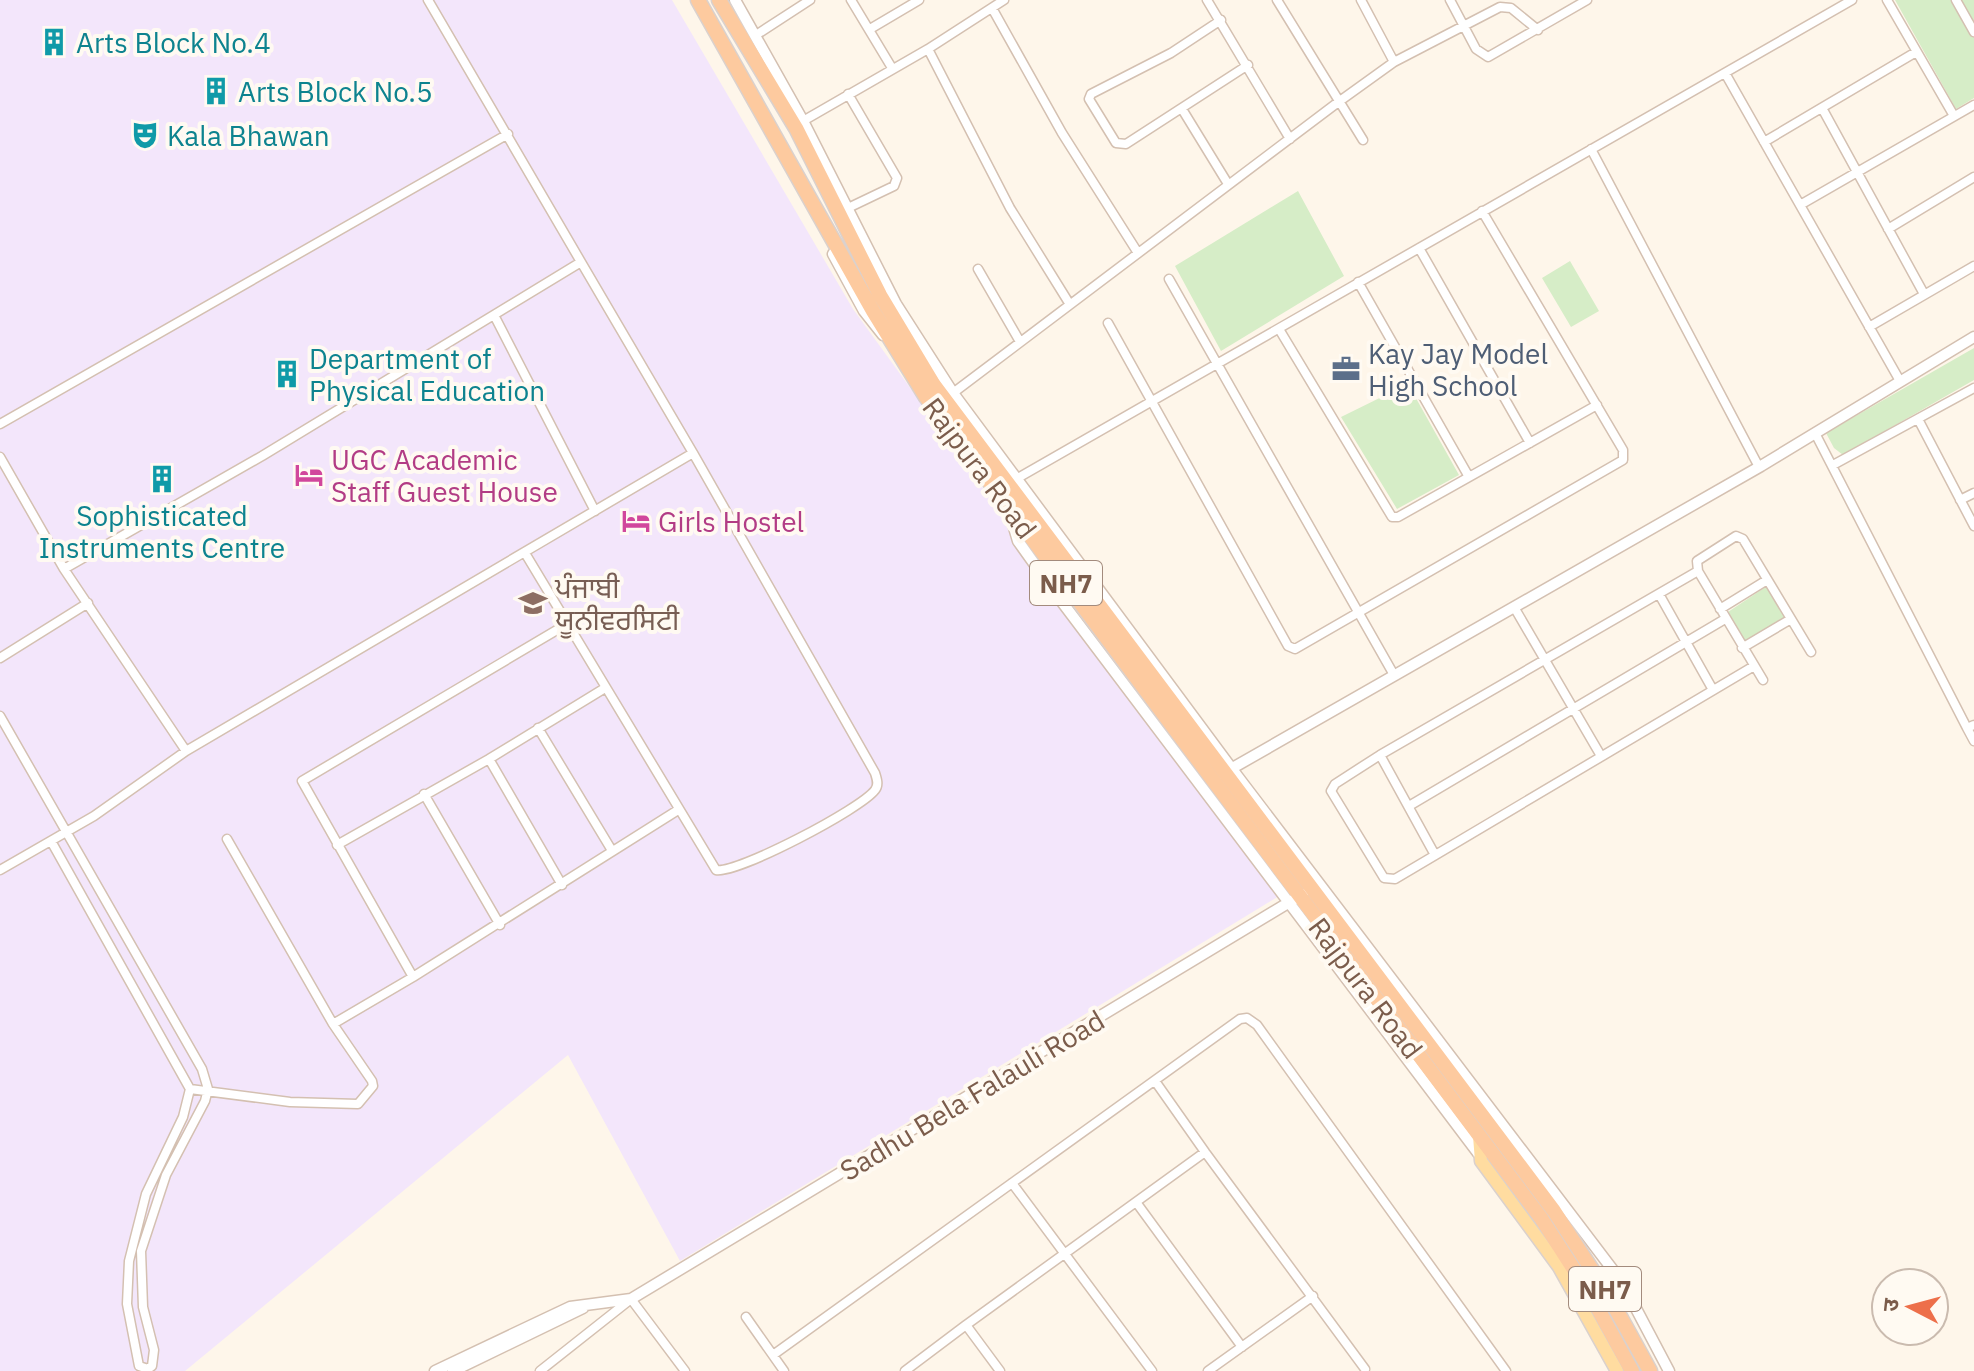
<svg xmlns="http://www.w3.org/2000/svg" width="1974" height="1371" font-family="'IBM Plex Sans','Noto Sans Devanagari','Noto Sans Gurmukhi',sans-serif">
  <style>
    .education { fill: #f3e6fb }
    .green { fill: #d6edc7 }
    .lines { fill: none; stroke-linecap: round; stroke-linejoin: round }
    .minor-casing { stroke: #d4c0b1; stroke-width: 11 }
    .tertiary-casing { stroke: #d4c0b1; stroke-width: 13 }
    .primary-casing { stroke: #dad1cd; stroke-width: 15 }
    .trunk-casing { stroke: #dad1cd; stroke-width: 17 }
    .minor { stroke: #fff; stroke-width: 8 }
    .tertiary { stroke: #fff; stroke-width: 10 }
    .primary { stroke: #ffdca0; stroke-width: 12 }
    .trunk { stroke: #fdca9f; stroke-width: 14 }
    .labels { text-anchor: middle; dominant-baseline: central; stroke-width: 8; stroke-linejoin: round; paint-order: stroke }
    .shield { fill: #fffaf2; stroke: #a38b7d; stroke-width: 2 }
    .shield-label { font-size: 26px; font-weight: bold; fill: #7b5c4b }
    .culture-label { font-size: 28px; fill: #0d838f; stroke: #fffaf2; text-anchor: start }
    .service-label { font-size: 28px; fill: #4e5e75; stroke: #fffaf2; text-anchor: start }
    .hotel-label { font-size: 28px; fill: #b23c85; stroke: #fffaf2; text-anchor: start }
    .street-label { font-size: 28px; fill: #7b5c4b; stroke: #fffaf2 }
    .education-label { font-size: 28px; fill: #785e54; stroke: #fffaf2; text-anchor: start }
  </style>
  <rect width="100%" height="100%" fill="#fef6ea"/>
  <path class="education" d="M0 0H672L853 309 1279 896 680 1261 568 1055 185 1371H0Z"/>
  <path class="green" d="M1895 0H1974V98L1956 109Z
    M1298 191 1344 276 1221 351 1175 266Z
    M1570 261 1599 311 1571 327 1542 278Z
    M1974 348V380L1843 455 1834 448 1826 433Z
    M1408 384 1459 475 1397 509 1341 417Z
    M1767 586 1785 615 1784 619 1745 643 1728 612Z"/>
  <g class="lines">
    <defs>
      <path id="minor" d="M851 0 892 68
        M1207 0 1290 139
        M1277 0 1363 140
        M1361 0 1394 62
        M1450 0 1476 49 1488 57 1587 0
        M1887 0 1954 116
        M1956 0 1974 32
        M992 8 1062 133 1138 253
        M1221 20 1171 53 1091 94 1089 99 1116 143 1126 144 1248 65
        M870 29 919 0
        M756 35 810 0
        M928 49 1010 208 1069 303
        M1725 73 1900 381
        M1822 108 1924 294
        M1182 109 1228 184
        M803 121 928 49 1004 0
        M1764 142 1916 52
        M1591 149 1759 467
        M1800 205 1974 105
        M848 208 894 186 897 178 848 94
        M1888 229 1974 177
        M1419 248 1530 443
        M978 269 1019 340
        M1169 279 1394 675
        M1358 282 1469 477
        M494 315 595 511
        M1108 323 1288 646 1295 649 1623 460V450L1482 211
        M1869 327 1974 266
        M1279 329 1392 517H1398L1597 405
        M953 393 1337 103 1394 62 1500 7 1511 8 1538 30
        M1918 419 1974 526
        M0 424 508 134
        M1815 433 1967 728 1974 725
        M0 457 64 569 186 751 693 453 581 262
        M1833 465 1974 388
        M1016 479 1852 0
        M1960 500 1974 493
        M525 553 716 870C737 874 861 809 875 790 879 785 877 779 875 773L693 453
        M64 569 262 456 581 262 428 0
        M1698 571 1763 680
        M1659 594 1713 690
        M1514 607 1601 756
        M1720 609 1767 580
        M567 624 302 781 413 977 678 810
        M1742 648 1791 619
        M0 658 88 603
        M1754 666 1395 879 1384 878 1331 791 1335 784 1380 755 1698 571 1697 561 1736 536 1743 539 1811 652
        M0 716 202 1069 208 1089 205 1101 166 1175 141 1251 143 1307 154 1350 152 1366 148 1369 139 1366 127 1304 129 1261 146 1194 183 1117 190 1089 51 841
        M538 728 611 849
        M1967 728 1974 741
        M1380 755 1435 855
        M489 759 562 885
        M424 794 500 925
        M1409 806 1725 619
        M227 839 333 1024
        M337 845 489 759 605 688
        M0 870 94 816 186 751
        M1155 1081 1205 1152
        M190 1089 290 1102 358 1104 373 1086 372 1081 333 1024 413 977
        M1012 1183 1152 1371
        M1136 1202 1242 1347
        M746 1317 784 1371
        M966 1325 1205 1152 1365 1369
        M773 1355 1240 1019 1247 1018 1257 1025 1506 1371
        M540 1371 631 1299 685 1371
        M905 1371 966 1325 1000 1371
        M1208 1371 1313 1296"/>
      <path id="tertiary" d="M735 0 803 121 896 304 953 393 1232 769 1622 1282 1669 1371
        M833 254 864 311 883 335
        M1008 507 1018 541 1053 590 1478 1153
        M1229 770 1761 466 1974 337
        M435 1371 570 1307 631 1299 1303 894
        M453 1371 583 1308"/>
      <path id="primary" d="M1479 1136 1481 1161 1559 1267 1617 1371"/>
      <path id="trunk" d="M698 0 873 311 926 397 1541 1218 1591 1296 1632 1371
        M719 0 796 128 880 295 934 385 1554 1211 1607 1293 1650 1371"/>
    </defs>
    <use href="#minor" class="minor-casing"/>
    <use href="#tertiary" class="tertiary-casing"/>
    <use href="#primary" class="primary-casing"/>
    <use href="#trunk" class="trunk-casing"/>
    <use href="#minor" class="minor"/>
    <use href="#tertiary" class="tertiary"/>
    <use href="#primary" class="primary"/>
    <use href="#trunk" class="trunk"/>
  </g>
  <defs>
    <symbol id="building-bare" viewBox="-9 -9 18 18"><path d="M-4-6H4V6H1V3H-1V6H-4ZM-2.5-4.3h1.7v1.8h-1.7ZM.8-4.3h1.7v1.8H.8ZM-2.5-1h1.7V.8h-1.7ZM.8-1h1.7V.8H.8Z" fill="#0f9aa8" stroke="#fffaf2" stroke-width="2.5" paint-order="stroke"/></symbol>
    <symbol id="theatre-bare" viewBox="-9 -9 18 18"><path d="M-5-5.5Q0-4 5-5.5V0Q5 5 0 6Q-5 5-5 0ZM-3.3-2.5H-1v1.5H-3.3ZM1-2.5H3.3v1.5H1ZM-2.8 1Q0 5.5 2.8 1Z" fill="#0f9aa8" stroke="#fffaf2" stroke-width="2.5" paint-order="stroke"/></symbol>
    <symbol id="office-bare" viewBox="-9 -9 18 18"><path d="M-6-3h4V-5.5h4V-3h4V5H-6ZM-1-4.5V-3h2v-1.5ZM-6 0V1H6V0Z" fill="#5c6f8a" stroke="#fffaf2" stroke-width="2.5" paint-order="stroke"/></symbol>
    <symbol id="hotel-bare" viewBox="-9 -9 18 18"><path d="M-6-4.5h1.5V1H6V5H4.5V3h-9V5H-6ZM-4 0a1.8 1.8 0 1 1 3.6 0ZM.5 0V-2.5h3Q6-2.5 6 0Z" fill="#d1479c" stroke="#fffaf2" stroke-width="2.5" paint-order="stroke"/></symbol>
    <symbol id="university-bare" viewBox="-9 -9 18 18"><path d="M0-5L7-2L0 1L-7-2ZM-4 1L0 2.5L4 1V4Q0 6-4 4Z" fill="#8d6e63" stroke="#fffaf2" stroke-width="2.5" paint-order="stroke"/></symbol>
  </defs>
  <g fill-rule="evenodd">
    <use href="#building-bare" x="34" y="22" width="40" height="40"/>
    <use href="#building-bare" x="196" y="71" width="40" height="40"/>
    <use href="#theatre-bare" x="125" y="115" width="40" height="40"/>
    <use href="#office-bare" x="1326" y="349" width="40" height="40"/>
    <use href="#building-bare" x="267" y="354" width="40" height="40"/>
    <use href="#hotel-bare" x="289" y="455" width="40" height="40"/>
    <use href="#building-bare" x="142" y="459" width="40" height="40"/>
    <use href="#hotel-bare" x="616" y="501" width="40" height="40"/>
    <use href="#university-bare" x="513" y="583" width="40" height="40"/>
  </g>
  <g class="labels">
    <g class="shield">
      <rect x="1030" y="561" width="72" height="44" rx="6"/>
      <rect x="1569" y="1267" width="72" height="44" rx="6"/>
    </g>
    <g class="shield-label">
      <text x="1066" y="583">NH7</text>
      <text x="1605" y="1289">NH7</text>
    </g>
    <g class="culture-label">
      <text x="76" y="42">Arts Block No.4</text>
      <text x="238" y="91">Arts Block No.5</text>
      <text x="167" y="135">Kala Bhawan</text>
      <text x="309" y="358">Department of<tspan x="309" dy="32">Physical Education</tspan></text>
      <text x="162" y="515" text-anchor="middle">Sophisticated<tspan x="162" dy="32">Instruments Centre</tspan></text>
    </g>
    <g class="service-label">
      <text x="1368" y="353">Kay Jay Model<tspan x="1368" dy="32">High School</tspan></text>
    </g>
    <g class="hotel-label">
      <text x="331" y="459">UGC Academic<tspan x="331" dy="32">Staff Guest House</tspan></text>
      <text x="658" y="521">Girls Hostel</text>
    </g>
    <g class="street-label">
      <text transform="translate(980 468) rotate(53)">Rajpura Road</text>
      <text transform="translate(1366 988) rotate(53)">Rajpura Road</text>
      <text transform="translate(972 1095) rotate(-31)">Sadhu Bela Falauli Road</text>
    </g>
    <g class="education-label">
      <text x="555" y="587">ਪੰਜਾਬੀ<tspan x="555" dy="32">ਯੂਨੀਵਰਸਿਟੀ</tspan></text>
    </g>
  </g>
  <g transform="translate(1910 1307) rotate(276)"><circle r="38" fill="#fffaf2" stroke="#cabbaf" stroke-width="2"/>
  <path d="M0-6L14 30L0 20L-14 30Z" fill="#ed6f4a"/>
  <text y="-12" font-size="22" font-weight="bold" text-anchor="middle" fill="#7b5c4b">उ</text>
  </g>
</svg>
